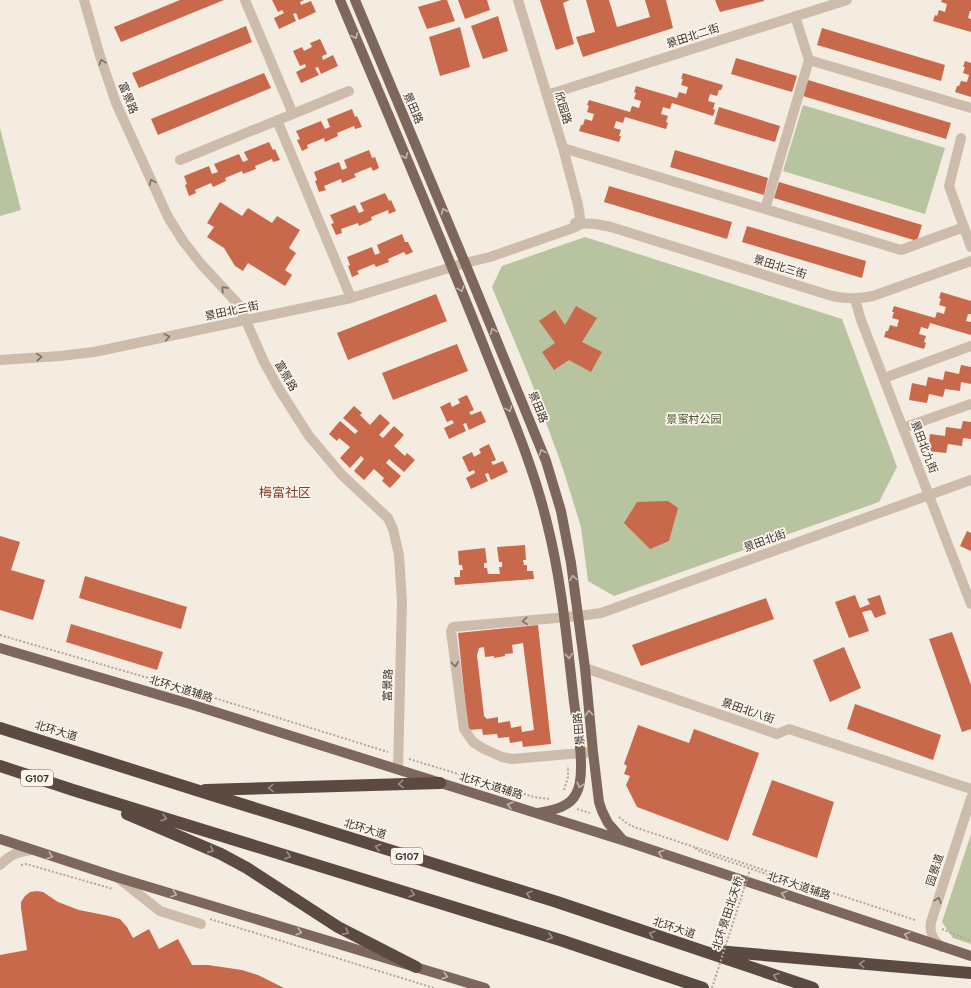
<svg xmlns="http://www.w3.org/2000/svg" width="971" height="988" font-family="Figtree,'Noto Sans SC',sans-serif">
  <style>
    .green { fill: #b8c4a0 }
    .building { fill: #c8694b; fill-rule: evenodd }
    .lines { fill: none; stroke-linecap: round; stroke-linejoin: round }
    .path { stroke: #b9a596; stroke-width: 2; stroke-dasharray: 2 2; stroke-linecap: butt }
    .minor { stroke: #cdbbac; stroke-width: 10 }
    .major { stroke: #7d675c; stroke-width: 10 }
    .highway { stroke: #5c4a42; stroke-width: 12 }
    .path-bridge { stroke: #b9a596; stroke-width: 2; stroke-dasharray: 2 2; stroke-linecap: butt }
    .oneway { stroke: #c2b5ac }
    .oneway2 { stroke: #7d6f65 }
    .oneway3 { stroke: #9c8e87 }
    .labels { text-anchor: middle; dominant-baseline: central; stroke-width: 3.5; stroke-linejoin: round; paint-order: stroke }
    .shield { fill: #fbf5ee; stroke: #756b66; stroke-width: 1 }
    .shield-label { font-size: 10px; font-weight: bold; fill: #3b302b }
    .street-label { font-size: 11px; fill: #3b302b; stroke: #fbf5ee }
    .park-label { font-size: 11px; fill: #4a5a2e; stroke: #fbf5ee }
    .quarter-label { font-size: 13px; fill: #8c3b22; stroke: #fbf5ee }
  </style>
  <rect width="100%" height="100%" fill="#f4ebe1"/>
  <path class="green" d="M803 105 945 148 925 214 783 171Z
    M0 128 21 210 0 216Z
    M585 237 842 319 897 467 879 502 614 596 588 581 581 527 563 469 531 381 492 287 502 266Z
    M971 834V944L953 938 942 922Z"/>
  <path class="building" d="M180 0H224L121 42 114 27Z
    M272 0H304L300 2 301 5 311 1 316 12 299 20 296 13 293 14 296 21 279 29 274 18 284 13 282 10 278 12Z
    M442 0H447L455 21 427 29 418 7Z
    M458 0H487L490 10 465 19Z
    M540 0H570L563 3 574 44 556 50Z
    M586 0H609L617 27 650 17 645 0H666L673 28 583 57 576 37 595 32Z
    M715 0H764V1L720 12Z
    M942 0H971V11H970L968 18 971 19V32L933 21 935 15 937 16 939 10 945 12 947 4 941 2Z
    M498 16 508 51 483 59 471 26Z
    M246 26 252 42 139 88 132 73Z
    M460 27 470 67 440 76 429 37Z
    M822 28 945 65 941 81 817 45Z
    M320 39 327 54 322 56 323 60 333 55 338 66 321 74 318 67 315 68 319 75 301 83 296 72 306 67 305 64 300 66 293 51 302 47 304 51 312 47 310 43Z
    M736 58 797 76 792 92 731 74Z
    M965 61 971 63V97L955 92 957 86H959L961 81 967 82 969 75 963 73 965 67H963Z
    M264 73 271 88 158 135 151 119Z
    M683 73 723 85 721 90H719L717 96 710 94 708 101 715 103 713 109 715 110 713 116 672 103 670 109 663 107 661 114 668 116 666 122 668 123 666 129 625 117 623 123 616 121 614 128 621 130 619 136H621L619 142 579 131 581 125H583L585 119 592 121 594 114 587 112 589 106 587 105 589 100 630 112 632 106 639 108 641 101 634 99 636 93 634 92 636 86 677 98 679 92 686 94 688 87 681 85 683 79H681Z
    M808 80 951 123 946 139 803 96Z
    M719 107 780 126 775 142 714 124Z
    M352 109 355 117 357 116 362 127 355 129 354 126 337 133 338 136 325 142 324 138 307 145 308 148 302 151 297 140 300 139 296 131 321 121 325 129 330 127 327 119Z
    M269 142 273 150 275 149 280 160 273 162 272 159 255 166 256 169 243 174 242 171 225 178 226 181 213 187 211 183 195 190 196 193 189 196 185 185 187 184 184 176 209 166 212 174 218 172 214 164 239 154 243 162 248 160 244 152Z
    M369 150 372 158 375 157 379 168 373 171 371 167 354 174 356 177 342 183 341 179 324 186 326 190 319 192 315 181 317 180 314 172 339 162 342 170 347 168 344 160Z
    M675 150 768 178 764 195 670 167Z
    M779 182 922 225 917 241 774 198Z
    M609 186 732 222 727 239 604 202Z
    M385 193 389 201 391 200 396 211 389 214 388 210 371 217 372 220 359 226 358 223 341 229 342 233 336 235 331 224 334 223 330 215 355 205 359 213 364 211 360 203Z
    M220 202 242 216 248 208 272 223 277 216 300 230 289 248 296 253 285 270 292 275 285 286 248 263 243 271 235 266 224 248 207 237 214 227 207 223Z
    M747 226 866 261 862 278 742 242Z
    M402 234 405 242H408L413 252 406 255 404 252 388 259 389 262 376 267 374 264 357 271 359 274 352 277 348 266 350 265 347 257 372 247 375 255 380 253 377 245Z
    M941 292 971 301V314H968L966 321 971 322V335L930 323 928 329 921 327 919 334 926 336 924 342 926 343 924 349 884 337 886 331H888L890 325 897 327 899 320 892 318 894 312H892L894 306 935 318 937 312 944 314 946 307 939 305 941 299 939 298Z
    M436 294 447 321 348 360 337 333Z
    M576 306 597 318 582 342 602 352 591 372 569 360 554 370 542 352 555 343 539 321 555 310 565 325Z
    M457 344 468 371 393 400 382 373Z
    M961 365 971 367V384L961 382 960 391 945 389 943 397 929 394 927 403 909 400 912 383 926 386 928 377 943 380 945 371 959 374Z
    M467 395 474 410 469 412 471 415 481 411 486 422 469 430 466 423 463 424 466 431 449 439 444 428 454 423 452 420 447 422 440 407 450 402 452 407 460 403 458 399Z
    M354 406 362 413 360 415 370 425 380 414 390 423 379 435 383 438 394 426 404 435 394 446 405 456 407 453 415 460 404 472 389 459 386 463 401 476 390 488 382 481 384 478 374 469 364 480 354 471 364 459 361 456 350 468 340 458 350 447 339 438 337 441 329 434 340 421 355 434 358 431 343 418Z
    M963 421 971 422V439L963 438 962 446 948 444 946 453 928 451 930 434 945 436 946 427 961 429Z
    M489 444 496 460 491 462 493 465 503 461 508 472 491 480 488 473 485 474 488 481 471 489 466 478 475 473 474 470 469 472 462 457 472 452 474 457 481 453 479 449Z
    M668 501 678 508 669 541 650 549 624 523 637 502Z
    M967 531 971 533V551L960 546Z
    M0 536 20 542 11 570 45 580 33 620 0 610Z
    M525 545 526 560H523L524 565H527V571H533L534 579 455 585 454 577H460V570H463L462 565H459L458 551 485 548 487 563H484V568H487L488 574H500L499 567H502V562H499L497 547Z
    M85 576 187 607 181 629 79 598Z
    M855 595 860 608 870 604 867 599 880 595 886 614 875 618 871 610 862 612 869 631 849 638 835 602Z
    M766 598 774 619 641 666 632 645Z
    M71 624 163 652 157 670 66 642Z
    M538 625 551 744 523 747 522 741 510 743 509 737 498 738 497 734 483 735 482 729 468 730 458 633ZM523 643 534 730 522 732 521 726 511 728 510 721 498 723V717L487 719 484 716 477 655 479 648 484 647 485 657 494 656V658L505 656V654L513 653 512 645Z
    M952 632 971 685V729L962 732 929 639Z
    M844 647 861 688 830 702 813 660Z
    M855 704 941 735 933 760 847 729Z
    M638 725 689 743 694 729 759 753 728 841 637 807 626 785 630 776 624 774 627 766 624 764Z
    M772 780 834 802 817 858 752 835Z
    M37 891 43 892 58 902 79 910 109 916 120 919 127 927 133 938 149 929 159 949 178 939 192 965H208L242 970 258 975 284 988H0V955L27 950 21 908V902L25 896 30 892Z"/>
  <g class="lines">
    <path class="path" d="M0 635 176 686 388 752
      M409 759 534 797 549 799
      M564 790 568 777V766
      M577 809 590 813
      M619 817 625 822 634 827 915 920
      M695 848 701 852 814 890H821
      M21 865 26 864 113 889
      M210 919 434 988
      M942 929 971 941"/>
    <path class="minor" d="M84 0 100 56 116 103 168 217 183 241 201 264 239 305 264 362 279 389 309 436 342 475 388 518 393 529 399 555 402 601 398 769
      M245 0 293 114
      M518 0 563 148 578 205 581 224
      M795 16 809 60
      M547 95 847 0
      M277 120 351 298
      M961 138 949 186 971 247
      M563 148 901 250 964 227
      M180 160 349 91
      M765 209 809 60 971 108
      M575 223 596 224 611 227 832 296C846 299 859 299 873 296L971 261
      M855 299 861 320 971 604
      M0 360 60 356 94 352 351 298 465 263 490 257 573 228 581 224
      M884 378 971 346
      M903 428 971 404
      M585 668 777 734 789 729 971 789
      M593 752 512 759 502 757 484 749 473 742 464 729 451 631 453 627 579 616 601 613 971 480
      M0 865C11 854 17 852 32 850
      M117 877 160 911 201 924
      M942 947C933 940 929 933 931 922L971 798"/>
    <path class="major" d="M340 0C388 114 437 228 483 344 506 403 532 461 547 523 562 582 567 642 574 702 577 725 587 775 576 794 569 808 552 810 538 813
      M355 0 465 263 546 461 561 511 571 563 585 668 593 752 599 802 602 811 608 823 622 839
      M0 648 190 704 625 841 971 956
      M0 839 116 877 485 988"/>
    <path class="highway" d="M0 728 196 790 557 902 813 988
      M0 766 73 790 560 940 703 988
      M205 790 440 783
      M127 814 221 854 247 868 338 927 416 967
      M717 951 971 973"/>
    <path class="path-bridge" d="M712 988 750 870"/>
  </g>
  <defs><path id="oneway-chevron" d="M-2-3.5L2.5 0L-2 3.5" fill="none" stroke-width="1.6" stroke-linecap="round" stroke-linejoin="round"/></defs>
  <g class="oneway">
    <use href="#oneway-chevron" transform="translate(355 36) rotate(67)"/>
    <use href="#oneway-chevron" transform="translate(405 156) rotate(67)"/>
    <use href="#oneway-chevron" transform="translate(444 211) rotate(-113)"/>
    <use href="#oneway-chevron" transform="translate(461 289) rotate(69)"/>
    <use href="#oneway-chevron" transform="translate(493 331) rotate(-112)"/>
    <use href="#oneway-chevron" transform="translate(509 409) rotate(69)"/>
    <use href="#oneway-chevron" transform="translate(542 452) rotate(-110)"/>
    <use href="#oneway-chevron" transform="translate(573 578) rotate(-99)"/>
    <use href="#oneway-chevron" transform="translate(569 656) rotate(84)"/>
    <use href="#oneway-chevron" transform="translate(589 713) rotate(-95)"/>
    <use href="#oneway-chevron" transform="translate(580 785) rotate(106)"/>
    <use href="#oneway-chevron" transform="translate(510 805) rotate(-163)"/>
    <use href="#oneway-chevron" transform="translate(661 853) rotate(-162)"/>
    <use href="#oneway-chevron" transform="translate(50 856) rotate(17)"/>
    <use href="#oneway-chevron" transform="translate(174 894) rotate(17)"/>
    <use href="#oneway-chevron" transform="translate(784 894) rotate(-162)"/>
    <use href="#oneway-chevron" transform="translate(299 932) rotate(17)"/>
    <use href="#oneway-chevron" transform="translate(907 935) rotate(-162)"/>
    <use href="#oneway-chevron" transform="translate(445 976) rotate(17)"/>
  </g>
  <g class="oneway2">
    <use href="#oneway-chevron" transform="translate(102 62) rotate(-108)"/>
    <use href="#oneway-chevron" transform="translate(152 182) rotate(-114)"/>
    <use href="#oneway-chevron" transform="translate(224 289) rotate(-133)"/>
    <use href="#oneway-chevron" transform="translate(167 337) rotate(-12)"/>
    <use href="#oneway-chevron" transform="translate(39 357) rotate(-3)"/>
    <use href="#oneway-chevron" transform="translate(525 621) rotate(175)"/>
    <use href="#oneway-chevron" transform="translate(455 664) rotate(83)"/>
    <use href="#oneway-chevron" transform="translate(938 900) rotate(-72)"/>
  </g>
  <g class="oneway3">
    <use href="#oneway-chevron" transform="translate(401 784) rotate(178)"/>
    <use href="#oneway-chevron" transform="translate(271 788) rotate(178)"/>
    <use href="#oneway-chevron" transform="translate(164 818) rotate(17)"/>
    <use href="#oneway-chevron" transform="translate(378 847) rotate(-163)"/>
    <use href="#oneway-chevron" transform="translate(211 850) rotate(24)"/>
    <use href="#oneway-chevron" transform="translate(288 856) rotate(17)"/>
    <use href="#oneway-chevron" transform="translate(412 894) rotate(17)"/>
    <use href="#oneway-chevron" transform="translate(529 894) rotate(-163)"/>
    <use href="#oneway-chevron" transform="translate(346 932) rotate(29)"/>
    <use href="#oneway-chevron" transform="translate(652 934) rotate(-162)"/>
    <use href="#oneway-chevron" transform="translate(550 937) rotate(17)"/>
    <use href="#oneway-chevron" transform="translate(862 964) rotate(-175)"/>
    <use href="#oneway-chevron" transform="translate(776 976) rotate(-161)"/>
  </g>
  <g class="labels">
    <g class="shield">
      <rect x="21" y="770" width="32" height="16" rx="3"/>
      <rect x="391" y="848" width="32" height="16" rx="3"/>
    </g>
    <g class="shield-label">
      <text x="37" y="778">G107</text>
      <text x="407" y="856">G107</text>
    </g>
    <g class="street-label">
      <text transform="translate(693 36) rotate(-18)">景田北二街</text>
      <text transform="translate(128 98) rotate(68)">富景路</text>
      <text transform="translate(413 108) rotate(67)">景田路</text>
      <text transform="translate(563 108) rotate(74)">欣园路</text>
      <text transform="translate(780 267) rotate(17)">景田北三街</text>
      <text transform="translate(232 311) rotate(-12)">景田北三街</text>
      <text transform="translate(286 376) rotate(60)">富景路</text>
      <text transform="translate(538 407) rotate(68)">景田路</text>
      <text transform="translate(924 447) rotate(69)">景田北九街</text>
      <text transform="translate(765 541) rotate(-20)">景田北街</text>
      <text transform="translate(388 685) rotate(-88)">富景路</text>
      <text transform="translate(181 689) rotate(17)">北环大道辅路</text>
      <text transform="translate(748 711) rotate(19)">景田北八街</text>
      <text transform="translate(579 729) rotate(-95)">景田路</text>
      <text transform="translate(56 731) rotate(17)">北环大道</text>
      <text transform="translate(491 786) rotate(17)">北环大道辅路</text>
      <text transform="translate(365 829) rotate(17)">北环大道</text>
      <text transform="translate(935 870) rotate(-72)">园景道</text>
      <text transform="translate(799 886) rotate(18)">北环大道辅路</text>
      <text transform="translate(728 913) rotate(-72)">北环景田北天桥</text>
      <text transform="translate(674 928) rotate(18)">北环大道</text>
    </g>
    <g class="park-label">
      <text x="694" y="419">景蜜村公园</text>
    </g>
    <g class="quarter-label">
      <text x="285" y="492">梅富社区</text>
    </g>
  </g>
</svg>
